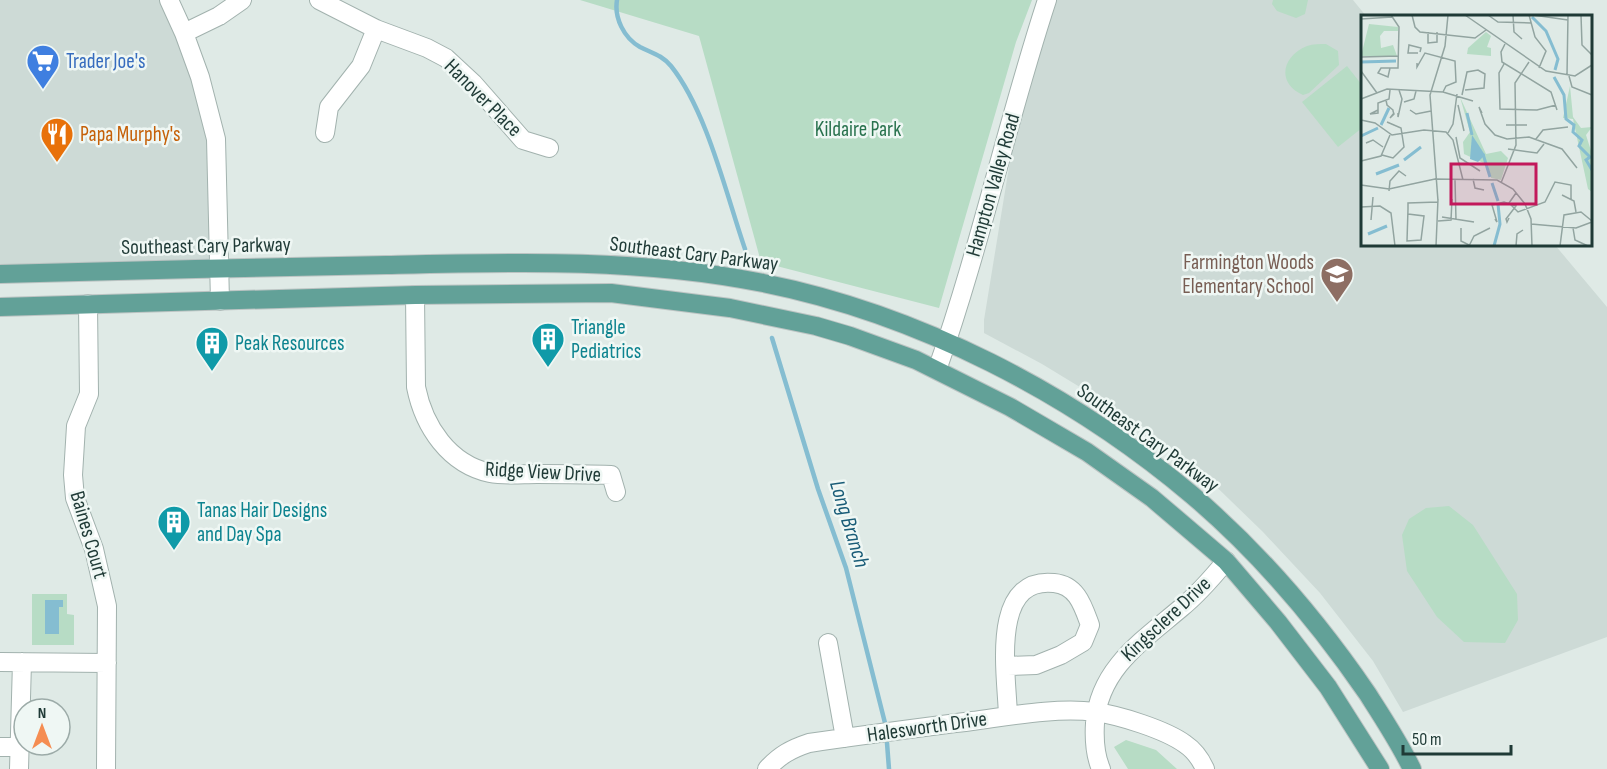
<svg xmlns="http://www.w3.org/2000/svg" width="1607" height="769" font-family="'Sofia Sans Condensed',sans-serif">
  <style>
    .built { fill: #cddad6 }
    .green { fill: #b7dcc5 }
    .water { fill: #85bdd1 }
    .lines { fill: none; stroke-linecap: round; stroke-linejoin: round }
    .stream { stroke: #85bdd1; stroke-width: 4.5 }
    .minor-casing { stroke: #a2b2ae; stroke-width: 20 }
    .major-casing { stroke: #bcc4c3; stroke-width: 20 }
    .minor { stroke: #fff; stroke-width: 18 }
    .major { stroke: #62a198; stroke-width: 18 }
    .labels { text-anchor: middle; dominant-baseline: central; stroke-width: 5; stroke-linejoin: round; paint-order: stroke }
    .shop-label { font-size: 21px; fill: #366cbe; stroke: #eff7f4; text-anchor: start }
    .street-label { font-size: 21px; fill: #1f3a36; stroke: #eff7f4 }
    .park-label { font-size: 21px; fill: #29724e; stroke: #eff7f4 }
    .food-label { font-size: 21px; fill: #c56008; stroke: #eff7f4; text-anchor: start }
    .education-label { font-size: 21px; fill: #785e54; stroke: #eff7f4; text-anchor: end }
    .culture-label { font-size: 21px; fill: #0d838f; stroke: #eff7f4; text-anchor: start }
    .water-label { font-size: 22px; font-style: italic; fill: #195c77; stroke: #eff7f4 }
    .inset-river { fill: none; stroke: #85bdd1; stroke-width: 3 }
    .inset-road { fill: none; stroke: #92a4a0; stroke-width: 1.5 }
    .view { fill: #c2185b; fill-opacity: 0.15; stroke: #c2185b; stroke-width: 3 }
    .inset-edge { fill: none; stroke: #1f3a36; stroke-width: 3 }
  </style>
  <rect width="100%" height="100%" fill="#dfeae6"/>
  <path class="built" d="M0 0H169L216 139 219 268 0 274Z
    M1047 0H1353L1366 16H1362V244L1555 245 1607 307V637L1403 712 1373 661 1320 593 1263 532 1197 468 1121 412 1042 364 984 333V320L1024 75Z"/>
  <path class="green" d="M580 0H1032L1016 42 939 308 761 262 699 36Z
    M1273 0H1308L1305 14 1296 18 1277 11 1272 4Z
    M1326 44 1338 51 1339 65 1309 93 1303 95C1276 83 1282 56 1307 46 1313 44 1320 44 1326 44Z
    M1347 66 1362 85V128L1338 147 1302 102Z
    M1449 506 1473 525 1517 594 1518 620 1505 643 1464 642 1437 617 1407 571 1402 535 1409 519 1426 508Z
    M32 594H67V614L74 615V645H32Z
    M1126 740 1156 750 1177 769H1128L1114 747Z"/>
  <path class="water" d="M45 600H63V607H59V634H45Z"/>
  <g class="lines">
    <path class="stream" d="M617 0C614 18 624 38 640 47 652 53 662 55 671 66 707 111 726 194 745 249
      M772 338 818 489 846 568 885 723
      M887 743 889 769"/>
    <defs>
      <path id="minor" d="M169 0 184 33 200 77 216 139 220 301
        M319 0 376 29 427 48 446 58 473 83 523 140 549 148
        M184 33 219 16 242 0
        M325 133 329 107 361 66 376 29
        M415 295 416 387C424 427 449 464 490 473 505 476 522 474 537 474 561 474 586 474 611 475L616 492
        M88 304 89 394 76 426 73 475 75 498 94 549 107 606 106 769
        M937 370C980 248 1007 122 1047 0
        M828 643 845 738
        M0 662 107 663
        M1007 666 1036 665 1061 655 1083 642 1090 625C1083 606 1077 585 1054 583 989 576 1007 676 1008 716
        M0 747H20
        M19 769 22 662
        M767 769C780 755 791 749 809 743 863 735 918 728 972 721 1010 716 1057 707 1095 712 1119 715 1166 730 1185 744 1194 750 1201 760 1205 769
        M1101 769C1095 755 1094 739 1095 723 1099 669 1142 641 1181 608 1197 595 1212 578 1226 561"/>
      <path id="major" d="M0 274C129 271 257 267 386 265 512 262 639 258 763 283 918 314 1071 393 1192 495 1259 552 1317 620 1367 693 1383 718 1399 742 1412 769
        M0 307 415 295 611 293 730 308 816 326 850 336 916 360 1010 407 1087 452 1152 498 1226 561 1278 622 1328 687 1380 769"/>
    </defs>
    <use href="#minor" class="minor-casing"/>
    <use href="#major" class="major-casing"/>
    <use href="#minor" class="minor"/>
    <use href="#major" class="major"/>
  </g>
  <defs>
    <symbol id="supermarket-pin" viewBox="-11 -11 22 30"><path d="M0 17L-7.5 6A9.5 9.5 0 1 1 7.5 6Z" fill="#3f7fe0" stroke="#eff7f4"/><path d="M-6-5.5h2.5l.6 2H6L4.5 2H-2.5L-4.4-4H-6ZM-1.5 3.2a1.3 1.3 0 1 0 .1 0ZM3 3.2a1.3 1.3 0 1 0 .1 0Z" fill="#fff"/></symbol>
    <symbol id="restaurant-pin" viewBox="-11 -11 22 30"><path d="M0 17L-7.5 6A9.5 9.5 0 1 1 7.5 6Z" fill="#e8710a" stroke="#eff7f4"/><path d="M-5-6h1v4h1v-4h1v4h1v-4h1v5L-1.5 .5V6h-2V.5L-5-1ZM5-6V6H3V1.5H1.5Q1.5-4 5-6Z" fill="#fff"/></symbol>
    <symbol id="school-pin" viewBox="-11 -11 22 30"><path d="M0 17L-7.5 6A9.5 9.5 0 1 1 7.5 6Z" fill="#8d6e63" stroke="#eff7f4"/><path d="M0-5L7-2L0 1L-7-2ZM-4 1L0 2.5L4 1V4Q0 6-4 4Z" fill="#fff"/></symbol>
    <symbol id="building-pin" viewBox="-11 -11 22 30"><path d="M0 17L-7.5 6A9.5 9.5 0 1 1 7.5 6Z" fill="#0f9aa8" stroke="#eff7f4"/><path d="M-4-6H4V6H1V3H-1V6H-4ZM-2.5-4.3h1.7v1.8h-1.7ZM.8-4.3h1.7v1.8H.8ZM-2.5-1h1.7V.8h-1.7ZM.8-1h1.7V.8H.8Z" fill="#fff"/></symbol>
  </defs>
  <g fill-rule="evenodd">
    <use href="#supermarket-pin" x="24" y="42" width="38" height="52"/>
    <use href="#restaurant-pin" x="38" y="115" width="38" height="52"/>
    <use href="#school-pin" x="1318" y="255" width="38" height="52"/>
    <use href="#building-pin" x="529" y="320" width="38" height="52"/>
    <use href="#building-pin" x="193" y="324" width="38" height="52"/>
    <use href="#building-pin" x="155" y="503" width="38" height="52"/>
  </g>
  <g class="labels">
    <g class="shop-label">
      <text x="66" y="61">Trader Joe's</text>
    </g>
    <g class="street-label">
      <text transform="translate(483 98) rotate(45)">Hanover Place</text>
      <text transform="translate(993 185) rotate(-74)">Hampton Valley Road</text>
      <text transform="translate(206 246) rotate(-1)">Southeast Cary Parkway</text>
      <text transform="translate(694 254) rotate(7)">Southeast Cary Parkway</text>
      <text transform="translate(1148 438) rotate(36)">Southeast Cary Parkway</text>
      <text transform="translate(543 472) rotate(3)">Ridge View Drive</text>
      <text transform="translate(89 535) rotate(74)">Baines Court</text>
      <text transform="translate(1166 619) rotate(-43)">Kingsclere Drive</text>
      <text transform="translate(927 727) rotate(-8)">Halesworth Drive</text>
    </g>
    <g class="park-label">
      <text x="858" y="129">Kildaire Park</text>
    </g>
    <g class="food-label">
      <text x="80" y="134">Papa Murphy's</text>
    </g>
    <g class="education-label">
      <text x="1314" y="262">Farmington Woods<tspan x="1314" dy="24">Elementary School</tspan></text>
    </g>
    <g class="culture-label">
      <text x="571" y="327">Triangle<tspan x="571" dy="24">Pediatrics</tspan></text>
      <text x="235" y="343">Peak Resources</text>
      <text x="197" y="510">Tanas Hair Designs<tspan x="197" dy="24">and Day Spa</tspan></text>
    </g>
    <g class="water-label">
      <text transform="translate(849 524) rotate(73)">Long Branch</text>
    </g>
  </g>
  <g transform="translate(1361 15)">
    <rect width="231" height="231" fill="#dfeae6"/>
    <path d="M8 9 37 12V16H23L19 21 20 33 32 30 36 41H0ZM125 17 130 21 126 32 130 33V41L106 39 107 33ZM209 71 212 102 220 113 231 112 225 120 231 139V177L227 174 212 104 202 103ZM99 82 125 139 140 136 147 143 140 165 130 163 127 150 103 139 102 127 109 117Z" fill="#b7dcc5"/>
    <path d="M111 120 124 140 117 147 109 144Z" fill="#85bdd1"/>
    <path class="inset-river" d="M171 2 185 16 197 44 194 55M0 47 35 46M193 62 203 80 205 104 213 110 212 117 221 125 218 131 229 142 225 145 231 155M106 98 111 120M20 110 28 93M0 121 17 113M122 139 129 162M43 145 60 132M15 159 38 150M131 168 137 186M7 219 26 211M133 231 139 209 137 189"/>
    <path class="inset-road" d="M51 0 54 12 59 17 114 23 125 15M104 0 185 56 214 61 231 50M127 0 137 7 170 8M152 0 153 17 161 24M168 0 174 22 185 36 178 53M172 0 207 5M220 0 221 30 231 40M0 4 31 2M67 17V28L76 27V17M144 29 140 37 141 47 190 77 196 95M57 38H47L48 30 60 33 59 37M0 42 37 41M56 48V52L64 38 94 46 95 67 85 71 82 77M143 49 138 58 139 94 176 95 195 90M29 53 27 62 17 58 20 53H37L38 12 30 0M0 56 16 78M206 60 207 0M208 61 211 72 231 80M101 80 106 57 117 55 124 59 123 73 104 75M0 84 26 74 82 77 112 86M25 85 26 90 32 95V96L33 99 29 103 33 98M43 87 53 84 55 76M97 90 103 116M17 95 9 99 17 98V88L28 84 29 75M52 97 49 95 55 99 70 96M37 98V102L41 84 38 75M121 98 118 92 124 109 134 120 146 124 168 122 201 134 216 153M0 105 14 108 31 120 63 115 85 117 92 125 102 165M145 110H166M87 118 92 109 96 79M95 122 99 143 119 156M175 124 182 115 207 112M5 128 12 125 22 132M147 134 176 138 183 129M21 140 32 143 43 132 40 113 26 107M0 146 20 141 29 120M112 164 114 173 123 175M94 165 95 205M140 168 155 130 154 68 168 47M0 170 28 174 74 164 136 165 152 174 164 189 170 204 171 231M28 176 29 166 38 156 45 161M155 178 148 188 157 197 184 187 194 167 210 170V184M201 180 213 186 215 197M77 186 69 80 84 31 87 0M0 192 19 191 30 198 34 231M47 199 63 201 60 225 46 226 47 194V188L77 187M81 202 113 207M134 204 136 207 131 190 143 187 155 191 145 204 146 207 148 203M10 205 12 182M77 206 90 205 91 184M170 209 215 213 231 207M100 213V226L108 230M212 213 214 225 227 231M75 231 77 184M108 231 113 221 129 213M155 231 156 219 162 215M199 231 203 200 220 197 231 206"/>
    <path class="view" d="M90 149H175V189H90Z"/>
    <rect width="231" height="231" class="inset-edge"/>
  </g>
  <g transform="translate(42 727)"><circle r="28" fill="#eff7f4" stroke="#9caba8" stroke-width="1.5"/>
  <path d="M0-4.5L10 22L0 15L-10 22Z" fill="#f58d52"/>
  <text y="-9" font-size="16" font-weight="bold" text-anchor="middle" fill="#1f3a36">N</text>
  </g>
  <path d="M1403 745v9h108v-9" fill="none" stroke="#1f3a36" stroke-width="3"/>
  <text x="1412" y="745" font-size="18" fill="#1f3a36" stroke="#eff7f4" stroke-width="4.5" paint-order="stroke">50 m</text>
</svg>
